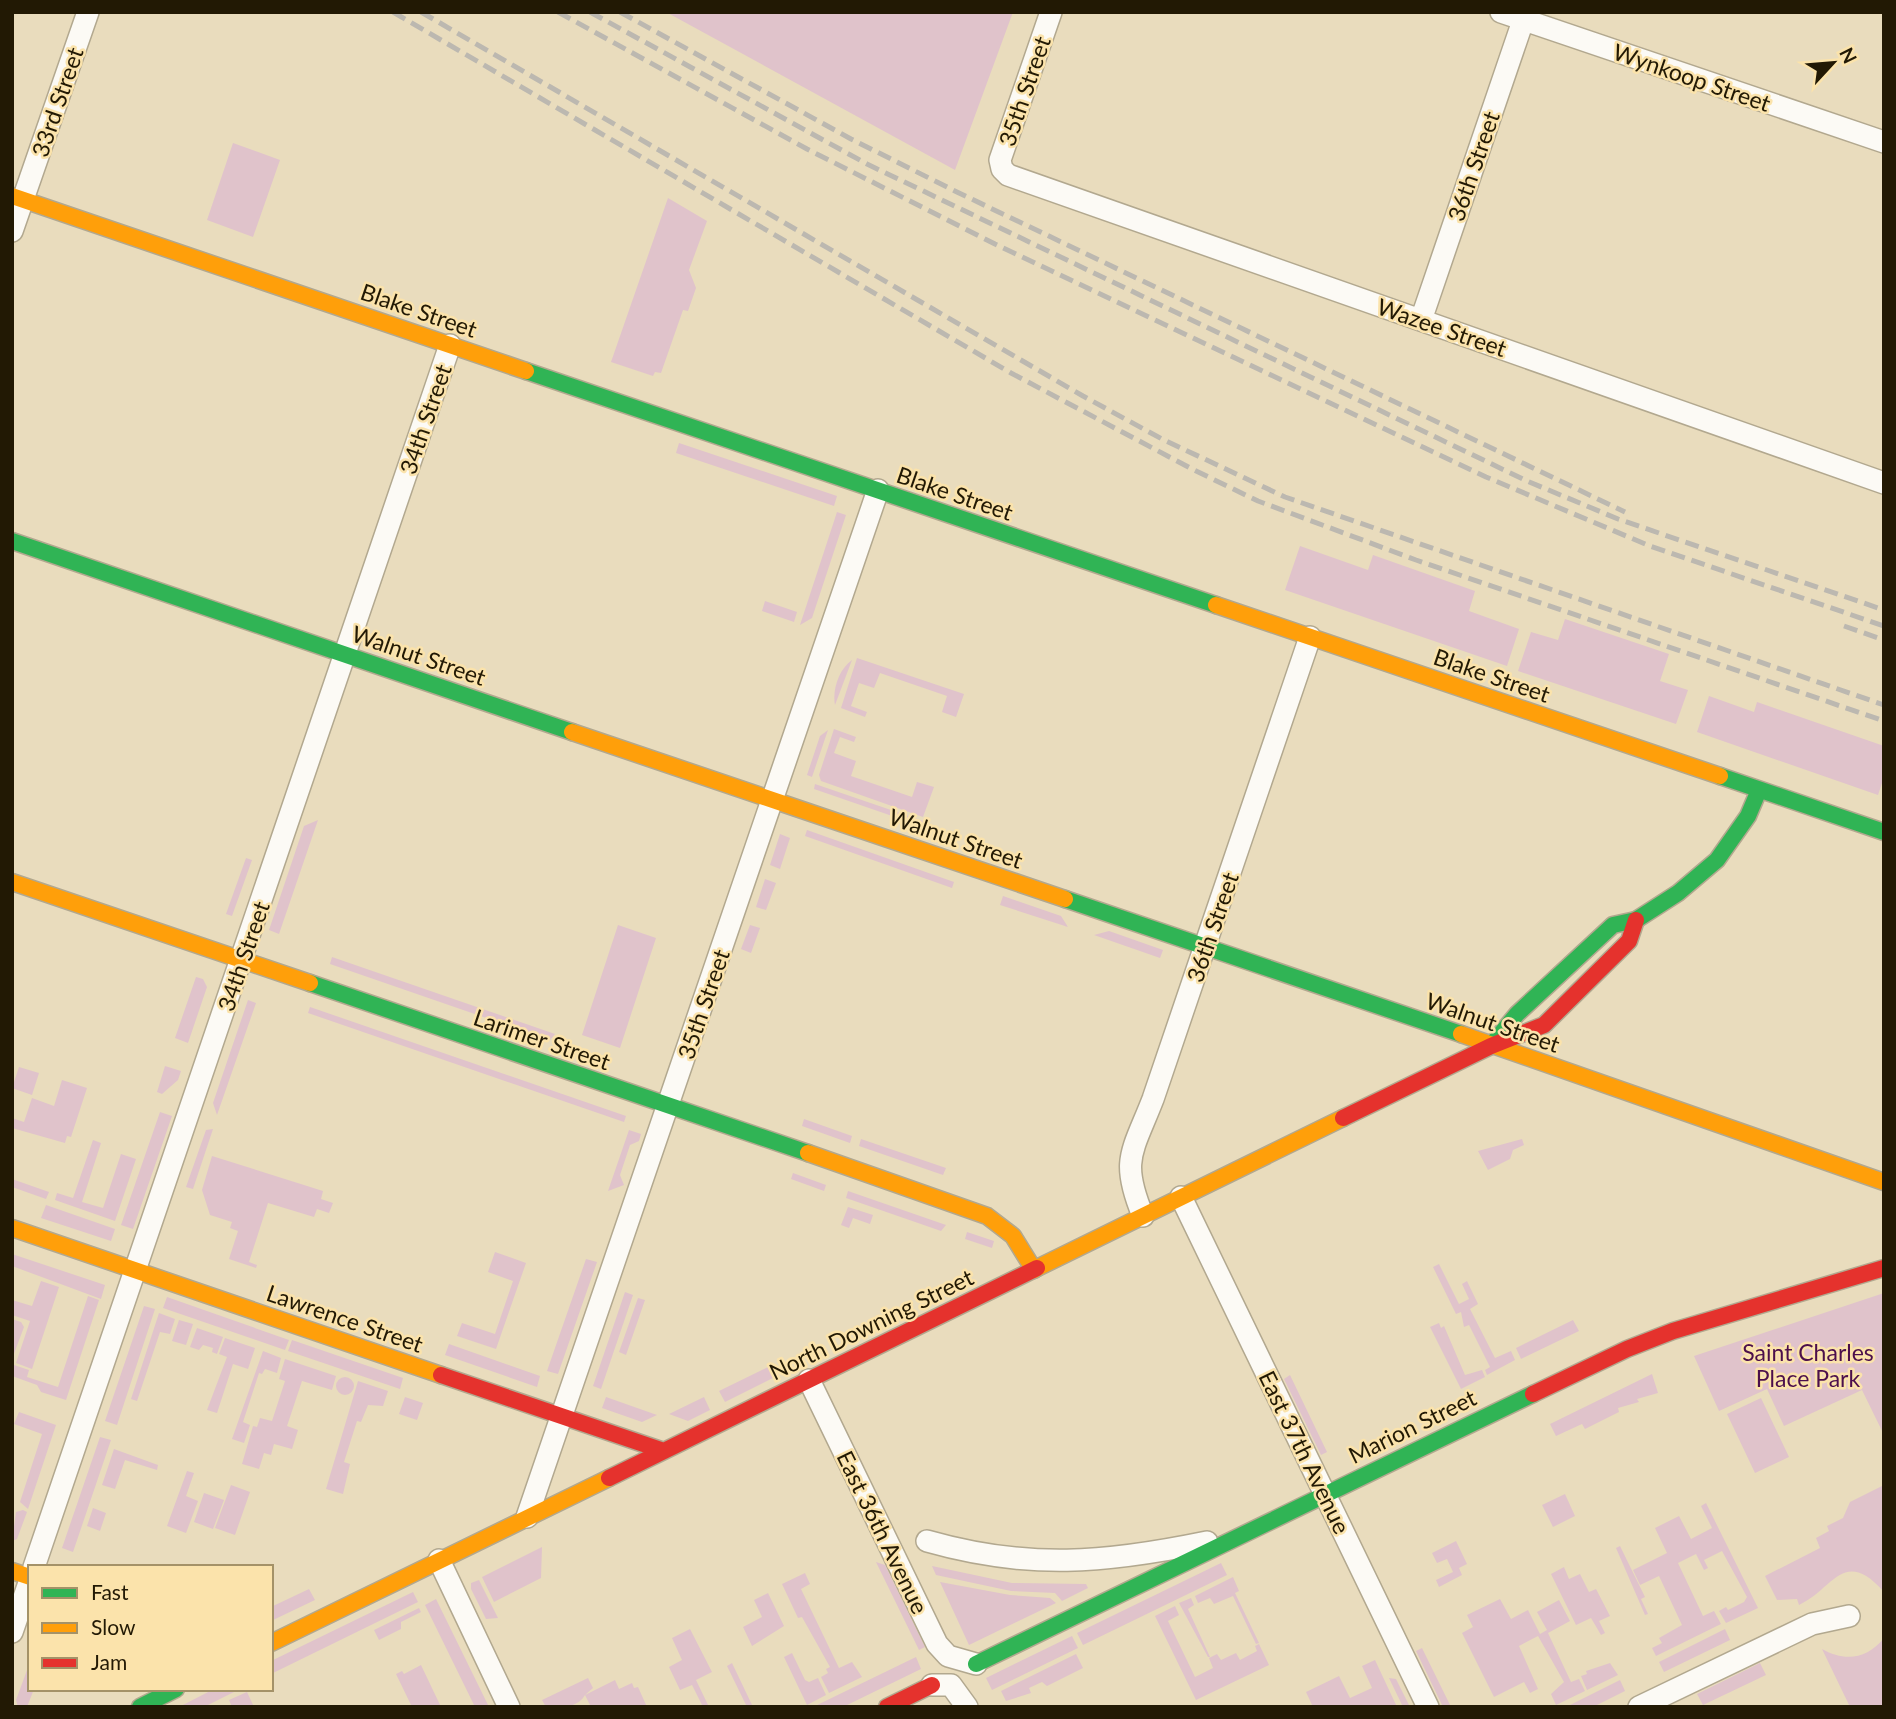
<svg xmlns="http://www.w3.org/2000/svg" width="1896" height="1719" font-family="Lato,sans-serif">
  <style>
    .green { fill: #e0c3cb }
    .lines { fill: none; stroke-linecap: round; stroke-linejoin: round }
    .street-casing { stroke: #b2a88f; stroke-width: 24 }
    .fast-casing { stroke: #b2a88f; stroke-width: 19 }
    .slow-casing { stroke: #b2a88f; stroke-width: 19 }
    .jam-casing { stroke: #b2a88f; stroke-width: 19 }
    .street { stroke: #fcfaf5; stroke-width: 21 }
    .fast { stroke: #30b455; stroke-width: 16 }
    .slow { stroke: #ff9f0a; stroke-width: 16 }
    .jam { stroke: #e5322d; stroke-width: 16 }
    .rail { stroke: #bcb8b0; stroke-width: 5; stroke-dasharray: 14 7; stroke-linecap: butt }
    .labels { text-anchor: middle; dominant-baseline: central; stroke-width: 5; stroke-linejoin: round; paint-order: stroke }
    .street-label { font-size: 23px; fill: #221904; stroke: #fbe3ab }
    .park-label { font-size: 23px; fill: #4b0f4c; stroke: #fbe3ab }
  </style>
  <rect width="100%" height="100%" fill="#e9dcbd"/>
  <path class="green" d="M666 12H1013L955 170Z
    M233 143 280 160 253 237 207 220Z
    M668 198 707 221 689 270 696 288 688 311 683 310 661 373 655 372 653 376 611 362Z
    M679 443 837 496 834 506 676 453Z
    M837 512 846 515 812 618 800 625Z
    M1300 546 1368 570 1373 555 1475 591 1469 611 1519 629 1507 666 1285 590Z
    M765 601 797 612 794 622 762 611Z
    M1565 619 1669 654 1660 681 1688 690 1676 724 1518 671 1531 632 1558 640Z
    M857 658 964 694 956 717 942 712 947 696 880 673 874 688 859 683 851 706 867 712 865 717 841 708Z
    M852 660 835 705C832 690 839 669 852 660Z
    M1709 696 1754 712 1757 702 1884 746V777L1878 795 1697 732Z
    M834 729 856 737 854 742 840 737 834 753 856 761 851 776 912 797 917 782 934 787 923 817 821 781 819 775Z
    M828 730 812 777 807 775 820 736Z
    M815 784 926 822 924 827 814 789Z
    M318 820 279 934 269 930 304 826Z
    M807 830 954 882 952 888 805 836Z
    M780 834 790 838 780 869 770 865Z
    M246 858 252 860 232 916 226 914Z
    M765 879 776 883 766 910 756 907Z
    M1003 896 1061 916 1068 927 1000 905Z
    M618 925 656 938 620 1048 582 1035Z
    M750 925 760 928 751 953 741 949Z
    M1109 931 1163 950 1160 958 1094 935Z
    M332 957 555 1034 550 1040 330 964Z
    M196 977 203 979 207 987 188 1043 175 1038Z
    M248 1000 256 1003 217 1115 213 1103Z
    M310 1007 626 1116 624 1122 308 1013Z
    M165 1066 181 1071 178 1080 162 1094 157 1092Z
    M19 1067 39 1073 32 1095 12 1088Z
    M62 1080 87 1088 71 1137 67 1136 65 1143 12 1128V1118L24 1122 32 1098 54 1106Z
    M160 1112 172 1116 133 1229 121 1225Z
    M804 1119 852 1136 850 1143 802 1126Z
    M213 1129 193 1189 186 1187 206 1130Z
    M629 1130 641 1134 639 1141 630 1145 620 1175 624 1185 608 1191Z
    M861 1139 946 1168 943 1175 859 1146Z
    M1522 1139 1524 1145 1513 1150 1510 1159 1488 1170 1478 1151Z
    M93 1140 101 1143 82 1202 103 1208 121 1154 136 1159 115 1221 55 1200 57 1193 73 1198Z
    M212 1156 323 1191 321 1199 333 1203 329 1213 317 1209 314 1217 268 1203 249 1262 257 1265 256 1268 229 1259 238 1231 230 1228 232 1222 210 1215 202 1190Z
    M793 1173 826 1185 824 1191 791 1179Z
    M12 1179 49 1192 46 1199 12 1187Z
    M848 1191 946 1225 941 1231 846 1198Z
    M46 1205 115 1229 111 1241 41 1218Z
    M848 1207 873 1215 870 1224 853 1218 849 1228 841 1225Z
    M967 1232 994 1241 992 1248 965 1239Z
    M495 1252 526 1263 496 1349 457 1336 462 1323 495 1334 513 1281 488 1272Z
    M12 1254 105 1285 101 1299 12 1266Z
    M586 1259 597 1262 558 1374 547 1371Z
    M1439 1264 1459 1304 1469 1299 1462 1284 1467 1281 1478 1304 1470 1309 1495 1358 1511 1351 1515 1360 1487 1375 1485 1370 1490 1367 1469 1325 1464 1327 1461 1312 1456 1314 1433 1267Z
    M41 1281 59 1287 32 1369 16 1363 30 1321 12 1315V1300L32 1306Z
    M625 1292 633 1295 601 1389 593 1386Z
    M1884 1293V1435L1862 1390 1784 1426 1767 1389 1719 1411 1694 1356Z
    M88 1296 99 1300 66 1400 41 1392 37 1385 12 1376 14 1365 29 1370 27 1377 58 1387Z
    M167 1297 289 1340 285 1350 163 1308Z
    M638 1298 645 1300 626 1355 619 1352Z
    M144 1306 155 1309 117 1425 105 1421Z
    M159 1313 175 1319 170 1334 160 1332 137 1401 131 1399Z
    M12 1319 21 1322 24 1327 12 1359Z
    M179 1320 193 1324 186 1345 172 1341Z
    M1573 1320 1579 1331 1521 1359 1516 1348Z
    M1439 1323 1441 1328 1444 1326 1465 1375 1482 1370 1485 1377 1461 1389 1430 1327Z
    M197 1328 223 1337 217 1354 212 1352 213 1348 203 1345 199 1350 190 1347Z
    M225 1338 255 1348 248 1369 233 1364 217 1413 207 1410 227 1357 219 1354Z
    M292 1340 403 1378 400 1389 288 1351Z
    M449 1344 540 1376 537 1387 445 1355Z
    M263 1351 281 1358 277 1373 265 1369 262 1374 259 1373 243 1422 250 1425 244 1443 232 1439Z
    M285 1359 336 1376 332 1390 302 1381 287 1426 298 1430 292 1449 274 1444 271 1455 264 1453 259 1469 242 1464 253 1426 257 1427 260 1418 272 1421 285 1381 279 1379Z
    M774 1364 779 1375 725 1402 719 1391Z
    M1652 1374 1658 1393 1637 1399 1639 1402 1618 1408 1619 1412 1585 1429 1582 1424 1556 1436 1550 1424Z
    M1290 1375 1327 1452 1321 1455 1284 1379Z
    M336 1386a9 9 0 1 1 18 0a9 9 0 1 1-18 0Z
    M358 1381 388 1391 383 1406 368 1405 361 1422 357 1421 344 1462 350 1464 343 1494 326 1489Z
    M405 1397 423 1403 417 1420 399 1414Z
    M606 1397 657 1415 642 1422 602 1408Z
    M704 1397 710 1410 688 1421 669 1414Z
    M1761 1398 1789 1457 1755 1473 1727 1414Z
    M19 1412 56 1425 28 1509 20 1502 42 1434 14 1424Z
    M100 1437 111 1440 73 1552 62 1548Z
    M114 1449 158 1465 157 1470 125 1460 115 1489 102 1485Z
    M187 1471 194 1473 186 1496 198 1501 186 1533 167 1526Z
    M231 1485 250 1492 235 1535 215 1528Z
    M1884 1485V1592C1843 1546 1833 1590 1799 1605L1797 1599 1777 1600 1765 1576 1820 1548 1816 1538 1829 1531 1827 1526 1843 1518 1850 1502Z
    M204 1493 224 1500 213 1529 194 1522Z
    M1565 1494 1575 1516 1553 1527 1542 1505Z
    M1706 1503 1758 1608 1726 1623 1719 1611 1726 1607 1728 1610 1744 1602 1747 1597 1722 1551 1704 1560 1708 1568 1704 1570 1696 1554 1678 1563 1703 1616 1714 1611 1721 1624 1656 1656 1652 1648 1662 1643 1659 1638 1682 1625 1659 1576 1640 1585 1633 1570 1667 1553 1655 1528 1679 1516 1691 1539 1712 1528 1701 1506Z
    M93 1508 106 1513 100 1531 87 1526Z
    M23 1510 27 1512 17 1539 12 1541 16 1512Z
    M1456 1541 1467 1564 1459 1568 1462 1575 1439 1587 1436 1580 1453 1572 1447 1559 1437 1563 1432 1553Z
    M1620 1546 1645 1597 1641 1599 1648 1614 1645 1615 1616 1548Z
    M542 1547 541 1578 494 1602 482 1577Z
    M876 1562 885 1565 925 1647 919 1650Z
    M1221 1563 1227 1575 1083 1645 1077 1633Z
    M932 1566 1012 1583 1086 1584 1088 1588 1062 1601 1055 1593 1011 1591 936 1575Z
    M1564 1567 1569 1579 1580 1574 1589 1592 1596 1589 1610 1616 1599 1621 1605 1633 1601 1635 1591 1618 1576 1625 1551 1574Z
    M805 1573 810 1584 801 1589 839 1668 852 1662 862 1677 829 1693 821 1677 828 1673 826 1669 830 1667 802 1617 798 1618 782 1584Z
    M1233 1577 1239 1591 1235 1593 1259 1643 1256 1644 1233 1596 1214 1604 1210 1598 1198 1603 1195 1596Z
    M479 1580 498 1618 486 1619 471 1589V1583Z
    M940 1582 1010 1595 1050 1598 1056 1603 969 1645Z
    M309 1589 315 1600 271 1621V1607Z
    M413 1592 418 1602 271 1674V1661Z
    M768 1593 784 1626 752 1646 743 1627 762 1617 754 1600Z
    M1191 1598 1194 1605 1188 1609 1210 1657H1208L1179 1603Z
    M436 1599 489 1707H475L425 1605Z
    M1500 1599 1511 1619 1528 1610 1540 1634 1547 1630 1537 1612 1559 1600 1570 1621 1548 1633 1571 1682 1579 1679 1585 1691 1556 1705 1551 1694 1564 1682 1538 1636 1519 1646 1538 1689 1530 1693 1524 1682 1494 1697 1462 1633 1473 1627 1467 1615Z
    M1175 1606 1179 1615 1168 1621 1195 1677 1213 1668 1209 1658 1217 1654 1221 1660 1236 1653 1240 1660 1257 1651 1255 1646 1259 1644 1269 1665 1196 1700 1155 1616Z
    M419 1608 421 1612 401 1622V1629L379 1640 374 1630Z
    M690 1629 712 1672 696 1680 709 1707H703L692 1685 680 1690 669 1667 682 1660 672 1638Z
    M1725 1629 1730 1640 1664 1672 1659 1662Z
    M1072 1636 1078 1648 992 1690 986 1678Z
    M1884 1638V1707H1850L1822 1649C1845 1662 1867 1659 1884 1638Z
    M1422 1648 1451 1707H1443L1416 1651Z
    M792 1653 805 1680 809 1682 818 1678 826 1695 807 1705 784 1657Z
    M1076 1654 1083 1668 1047 1686 1042 1682 1029 1688 1031 1693 1006 1701 1001 1691Z
    M916 1657 921 1669 843 1707H813Z
    M1375 1660 1397 1707H1313L1306 1692 1339 1676 1350 1698 1372 1688 1362 1666Z
    M30 1662V1689H34L27 1707H18L16 1700Z
    M732 1663 753 1707H747L727 1666Z
    M1610 1663 1618 1675 1587 1690 1581 1676 1587 1674 1586 1671Z
    M1760 1663 1766 1675 1703 1705 1697 1694Z
    M421 1665 441 1707H412L396 1674 402 1671 404 1674Z
    M588 1678 593 1688 585 1695 615 1680 619 1689 632 1683 634 1688 638 1687 647 1707H591L585 1695C577 1709 560 1707 546 1707L542 1700Z
    M1389 1678 1396 1679 1410 1707H1403Z
    M1620 1680 1625 1691 1593 1707H1566Z
    M214 1689H240L204 1707H179Z
    M247 1692 254 1707H232L229 1700Z"/>
  <g class="lines">
    <defs>
      <path id="street" d="M1051 12 1000 160 1002 169 1008 175 1884 483
        M1501 12 1884 142
        M12 231 88 12
        M1421 320 1526 12
        M1181 1197 1428 1707
        M1143 1216C1120 1160 1132 1153 1153 1099L1310 637
        M809 1380 937 1644 948 1656 976 1664
        M527 1517 878 490
        M927 1541C1029 1570 1105 1563 1207 1542
        M439 1560 509 1707
        M34 1567 450 345
        M12 1632 30 1580
        M932 1685H951L967 1707
        M1639 1707 1812 1624 1849 1616"/>
      <path id="fast" d="M526 371 1216 605
        M12 541 572 732
        M1720 776 1884 832
        M1065 899 1461 1034
        M310 983 808 1153
        M1494 1042 1517 1014 1613 925 1636 920 1678 893 1717 860 1748 816 1759 790
        M976 1664 1533 1394
        M140 1707 176 1689"/>
      <path id="slow" d="M12 196 526 371
        M1216 605 1720 776
        M572 732 1065 899
        M12 882 310 983
        M1461 1034 1884 1182
        M808 1153 987 1216 1013 1236 1034 1270
        M12 1228 441 1375
        M1037 1268 1343 1118
        M12 1571 30 1577
        M271 1643 609 1478"/>
      <path id="jam" d="M1343 1118 1491 1046 1544 1025 1629 941 1636 920
        M441 1375 664 1451
        M1533 1394 1627 1349 1673 1331 1884 1268
        M609 1478 1037 1268
        M887 1707 932 1685"/>
    </defs>
    <use href="#street" class="street-casing"/>
    <use href="#fast" class="fast-casing"/>
    <use href="#slow" class="slow-casing"/>
    <use href="#jam" class="jam-casing"/>
    <use href="#street" class="street"/>
    <use href="#fast" class="fast"/>
    <use href="#slow" class="slow"/>
    <use href="#jam" class="jam"/>
    <path class="rail" d="M393 12 1011 373 1194 470 1258 501 1416 560 1884 721
      M421 12 1083 396 1162 439 1285 497 1884 705
      M558 12 807 149 995 244 1486 477 1650 546 1884 626
      M590 12 867 164 1527 481 1618 519 1884 610
      M620 12 851 139 959 193 1625 512
      M1844 626 1884 640"/>
  </g>
  <g class="labels">
    <g class="street-label">
      <text transform="translate(1692 77) rotate(19)">Wynkoop Street</text>
      <text transform="translate(1024 91) rotate(-71)">35th Street</text>
      <text transform="translate(57 102) rotate(-71)">33rd Street</text>
      <text transform="translate(1473 166) rotate(-71)">36th Street</text>
      <text transform="translate(419 310) rotate(19)">Blake Street</text>
      <text transform="translate(1442 327) rotate(19)">Wazee Street</text>
      <text transform="translate(425 419) rotate(-71)">34th Street</text>
      <text transform="translate(955 493) rotate(19)">Blake Street</text>
      <text transform="translate(419 655) rotate(19)">Walnut Street</text>
      <text transform="translate(1492 675) rotate(19)">Blake Street</text>
      <text transform="translate(956 838) rotate(19)">Walnut Street</text>
      <text transform="translate(1212 927) rotate(-71)">36th Street</text>
      <text transform="translate(243 956) rotate(-71)">34th Street</text>
      <text transform="translate(703 1004) rotate(-71)">35th Street</text>
      <text transform="translate(1493 1022) rotate(19)">Walnut Street</text>
      <text transform="translate(542 1039) rotate(19)">Larimer Street</text>
      <text transform="translate(345 1318) rotate(19)">Lawrence Street</text>
      <text transform="translate(871 1324) rotate(-26)">North Downing Street</text>
      <text transform="translate(1412 1426) rotate(-26)">Marion Street</text>
      <text transform="translate(1305 1452) rotate(64)">East 37th Avenue</text>
      <text transform="translate(883 1532) rotate(64)">East 36th Avenue</text>
    </g>
    <g class="park-label">
      <text x="1808" y="1352">Saint Charles<tspan x="1808" dy="26">Place Park</tspan></text>
    </g>
  </g>
  <rect width="1896" height="1719" fill="none" stroke="#221904" stroke-width="28"/>
  <rect x="28" y="1565" width="245" height="126" fill="#fbe3ab" stroke="#a49268" stroke-width="2"/>
  <rect x="42" y="1588" width="35" height="10" fill="#30b455" stroke="#a49268" stroke-width="2"/>
  <text x="91" y="1600" font-size="21" fill="#221904">Fast</text>
  <rect x="42" y="1623" width="35" height="10" fill="#ff9f0a" stroke="#a49268" stroke-width="2"/>
  <text x="91" y="1635" font-size="21" fill="#221904">Slow</text>
  <rect x="42" y="1658" width="35" height="10" fill="#e5322d" stroke="#a49268" stroke-width="2"/>
  <text x="91" y="1670" font-size="21" fill="#221904">Jam</text>
  <g transform="translate(1833 63) rotate(64)" stroke="#fbe3ab" stroke-width="5" paint-order="stroke">
  <path d="M0-5L12 26L0 18L-12 26Z" fill="#221904"/>
  <text y="-10" font-size="19" font-weight="bold" text-anchor="middle" fill="#221904">N</text>
  </g>
</svg>
